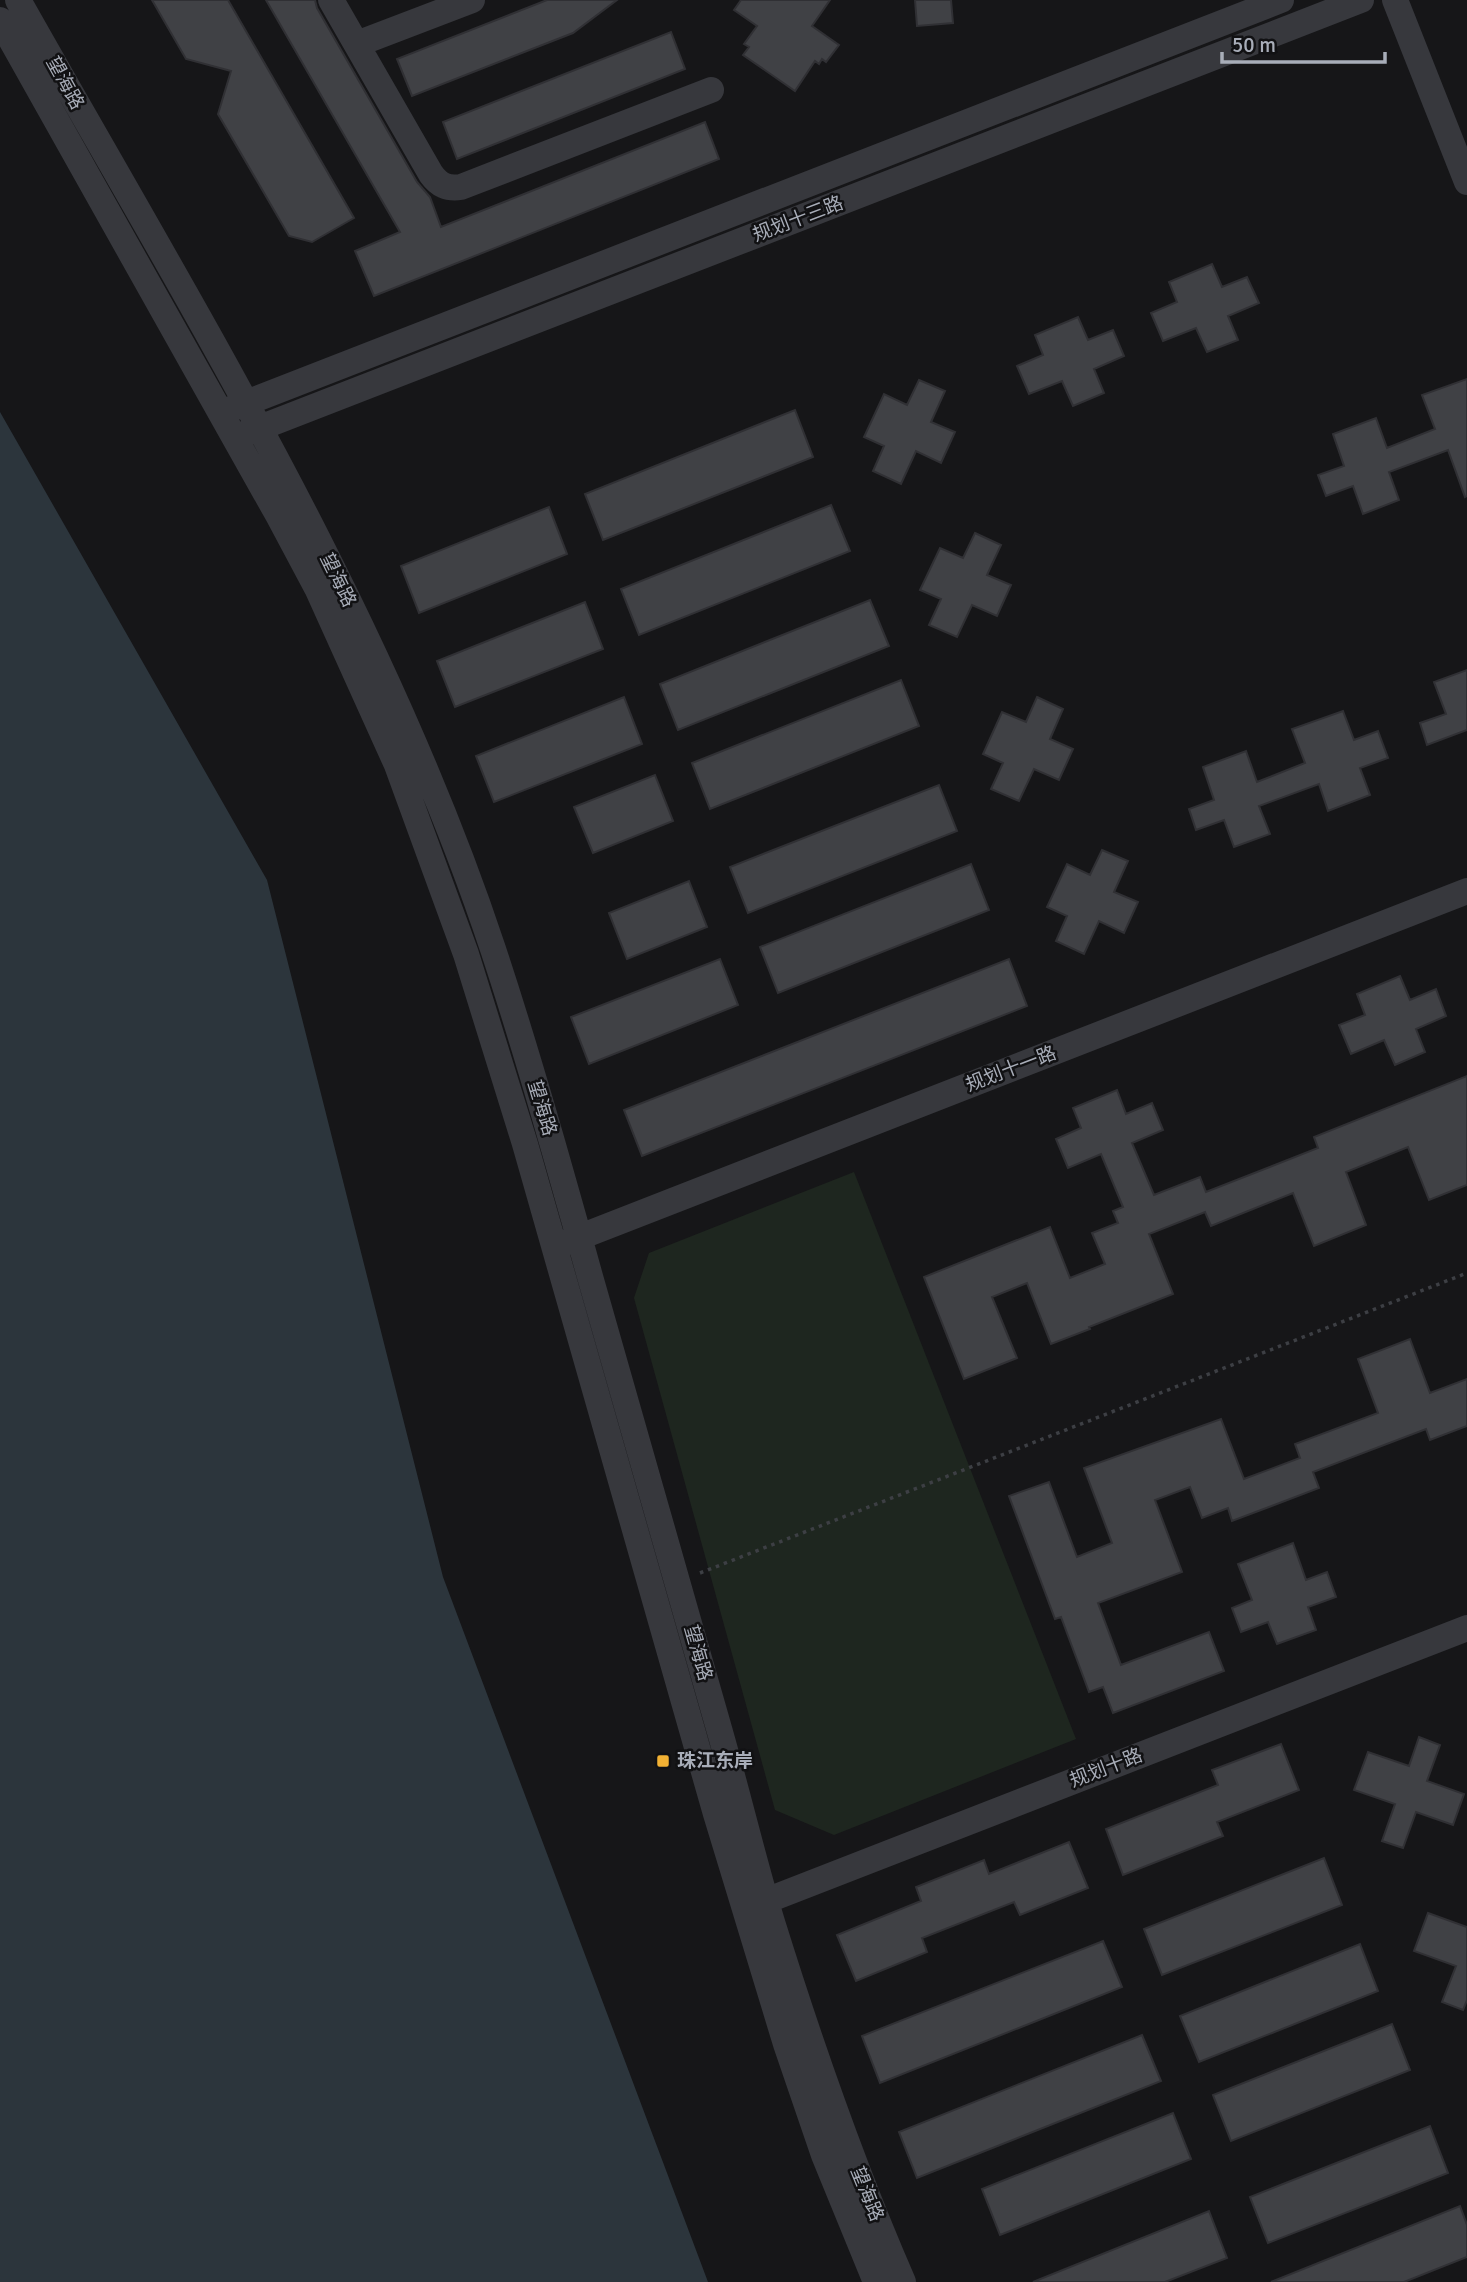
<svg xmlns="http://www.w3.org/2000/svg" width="1467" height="2282" font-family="Signika,'Noto Sans SC',sans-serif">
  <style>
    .green { fill: #1e261f }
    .water { fill: #2c353c }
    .building { fill: #404145; stroke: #303034; stroke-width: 2 }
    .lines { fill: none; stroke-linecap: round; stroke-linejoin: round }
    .path { stroke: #3d3f44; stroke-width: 3.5; stroke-dasharray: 3.5 5; stroke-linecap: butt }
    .minor { stroke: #37383d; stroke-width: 26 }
    .poi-dot { fill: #f2b134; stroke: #111113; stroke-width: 2.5 }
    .labels { text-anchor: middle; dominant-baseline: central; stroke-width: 5; stroke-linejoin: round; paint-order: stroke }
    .street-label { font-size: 19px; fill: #a8adb8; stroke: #111113 }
    .poi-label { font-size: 19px; font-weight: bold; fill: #a8adb8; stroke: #111113; text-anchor: start }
  </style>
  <rect width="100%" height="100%" fill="#161618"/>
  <path class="green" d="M854 1172 1076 1739 834 1835 775 1810 634 1298 649 1253Z"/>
  <path class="water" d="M0 412 267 880 443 1577 708 2282H0Z"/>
  <path class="building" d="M152 0H228L354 218 312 242 289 236 218 114 231 71 186 59Z
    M266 0H315L317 8 417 182 430 197 441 227 705 122 719 159 374 296 355 251 400 232Z
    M547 0H617L573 33 412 96 397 59Z
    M741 0H830L812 26 839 45 826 62 822 59 819 64 815 61 795 91 743 55 749 47 744 44 757 26 734 10Z
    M915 0H951L953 23 917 26Z
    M671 32 685 69 457 159 443 122Z
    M1212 264 1222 287 1247 277 1259 303 1228 316 1238 340 1207 352 1196 328 1163 341 1151 313 1177 302 1169 282Z
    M1078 317 1088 340 1113 330 1124 356 1094 369 1104 393 1073 406 1062 381 1029 394 1017 366 1043 355 1035 335Z
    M1467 379V496L1465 497 1448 450 1389 472 1399 500 1363 514 1353 486 1326 496 1318 475 1344 466 1333 434 1376 418 1387 448 1435 429 1422 395Z
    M919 380 945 391 931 422 955 432 941 463 916 451 901 484 873 471 884 446 864 437 884 394 907 405Z
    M795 410 813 457 603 540 585 494Z
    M831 505 850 551 639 635 621 589Z
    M549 507 567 554 419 613 401 566Z
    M975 533 1001 545 987 575 1011 585 997 616 972 605 957 637 929 625 941 599 920 590 940 548 963 558Z
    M870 600 889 646 678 730 660 684Z
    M585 602 603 649 455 707 437 661Z
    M1467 670V730L1427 745 1420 723 1446 714 1434 682Z
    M901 680 919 726 710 809 692 763Z
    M624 697 642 744 494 802 476 756Z
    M1037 697 1063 709 1050 739 1073 749 1059 780 1034 769 1019 801 991 789 1003 763 983 754 1002 712 1026 722Z
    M1343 711 1354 740 1378 731 1388 758 1360 768 1370 795 1328 811 1319 784 1259 806 1270 834 1234 847 1224 820 1196 830 1189 809 1214 800 1203 767 1246 751 1257 782 1305 763 1292 729Z
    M655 775 673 821 593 853 574 807Z
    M939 785 957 831 748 913 730 867Z
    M1102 850 1128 861 1114 892 1138 902 1124 933 1099 921 1084 954 1056 941 1067 916 1047 907 1067 864 1090 875Z
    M971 864 989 910 778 993 760 947Z
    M689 881 707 927 627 959 609 913Z
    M720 959 738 1005 589 1064 571 1017Z
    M1009 959 1027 1006 642 1156 624 1110Z
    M1400 976 1410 1000 1436 989 1446 1016 1416 1029 1425 1052 1395 1065 1384 1040 1351 1054 1339 1025 1365 1015 1357 994Z
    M1467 1076V1185L1429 1200 1408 1147 1346 1172 1366 1225 1314 1246 1293 1193 1211 1226 1205 1212 1149 1234 1173 1294 1089 1327 1090 1329 1051 1344 1027 1283 992 1297 1017 1358 964 1379 924 1277 1050 1227 1070 1278 1105 1264 1092 1233 1118 1223 1113 1211 1123 1207 1101 1154 1068 1168 1056 1139 1081 1128 1073 1108 1117 1090 1126 1114 1152 1103 1163 1130 1132 1143 1154 1195 1200 1177 1206 1192 1318 1148 1314 1137Z
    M1410 1339 1430 1393 1467 1379V1426L1430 1440 1426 1429 1313 1472 1319 1488 1232 1521 1228 1508 1202 1518 1190 1487 1155 1500 1182 1572 1098 1603 1121 1665 1209 1632 1224 1671 1113 1713 1103 1687 1089 1692 1061 1617 1055 1619 1009 1496 1049 1482 1077 1557 1112 1543 1084 1468 1221 1419 1244 1479 1300 1458 1295 1444 1378 1413 1358 1359Z
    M1293 1543 1306 1580 1327 1572 1336 1597 1308 1607 1316 1630 1277 1644 1268 1622 1241 1632 1232 1608 1252 1600 1238 1564Z
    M1419 1737 1440 1745 1427 1781 1464 1794 1453 1825 1416 1812 1403 1848 1382 1841 1395 1804 1354 1790 1368 1752 1409 1766Z
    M1281 1744 1299 1790 1217 1822 1223 1836 1123 1875 1106 1829 1218 1785 1212 1770Z
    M1069 1842 1088 1888 1020 1915 1014 1902 922 1938 927 1952 856 1981 837 1935 921 1901 916 1887 984 1860 989 1874Z
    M1324 1858 1342 1905 1162 1975 1144 1929Z
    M1428 1913 1467 1927V2000L1463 2010 1442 2002 1456 1966 1414 1951Z
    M1103 1941 1122 1987 880 2083 862 2036Z
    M1360 1944 1378 1991 1199 2062 1180 2016Z
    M1392 2024 1410 2070 1231 2141 1213 2095Z
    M1142 2035 1161 2081 917 2178 899 2132Z
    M1173 2113 1191 2159 1000 2235 982 2189Z
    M1430 2126 1448 2173 1268 2243 1250 2197Z
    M1460 2206 1467 2225V2257L1404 2282H1271Z
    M1209 2211 1227 2258 1165 2282H1033Z"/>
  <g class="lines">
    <path class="path" d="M700 1573 1467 1273"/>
    <path class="minor" d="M18 0C191 307 381 612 493 949 529 1058 560 1169 591 1280 634 1431 677 1581 720 1732 738 1795 753 1859 772 1922 810 2044 852 2165 903 2282
      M331 0 431 174C439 185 447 189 461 187L711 90
      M1395 0 1467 182
      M0 20 278 515 317 588 397 765 466 954 525 1144 716 1814 786 2044 824 2155 876 2282
      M357 44 472 0
      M228 410 1281 0
      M244 434 1361 0
      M562 1244 1467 891
      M750 1907 1467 1628"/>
  </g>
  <rect class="poi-dot" x="656" y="1754" width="14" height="14" rx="3.5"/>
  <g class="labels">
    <g class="street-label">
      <text transform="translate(65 83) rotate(61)">望海路</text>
      <text transform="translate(798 219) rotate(-21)">规划十三路</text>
      <text transform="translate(338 580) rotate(64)">望海路</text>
      <text transform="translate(1011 1069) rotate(-21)">规划十一路</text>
      <text transform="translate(542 1108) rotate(73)">望海路</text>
      <text transform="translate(698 1653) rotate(74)">望海路</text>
      <text transform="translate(1106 1768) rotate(-21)">规划十路</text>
      <text transform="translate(867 2194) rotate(68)">望海路</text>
    </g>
    <g class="poi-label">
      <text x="677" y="1761">珠江东岸</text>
    </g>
  </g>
  <path d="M1222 52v10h163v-10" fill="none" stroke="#a8adb8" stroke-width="3.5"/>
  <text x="1232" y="52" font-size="21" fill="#a8adb8" stroke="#111113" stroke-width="5" paint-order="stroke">50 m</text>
</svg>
